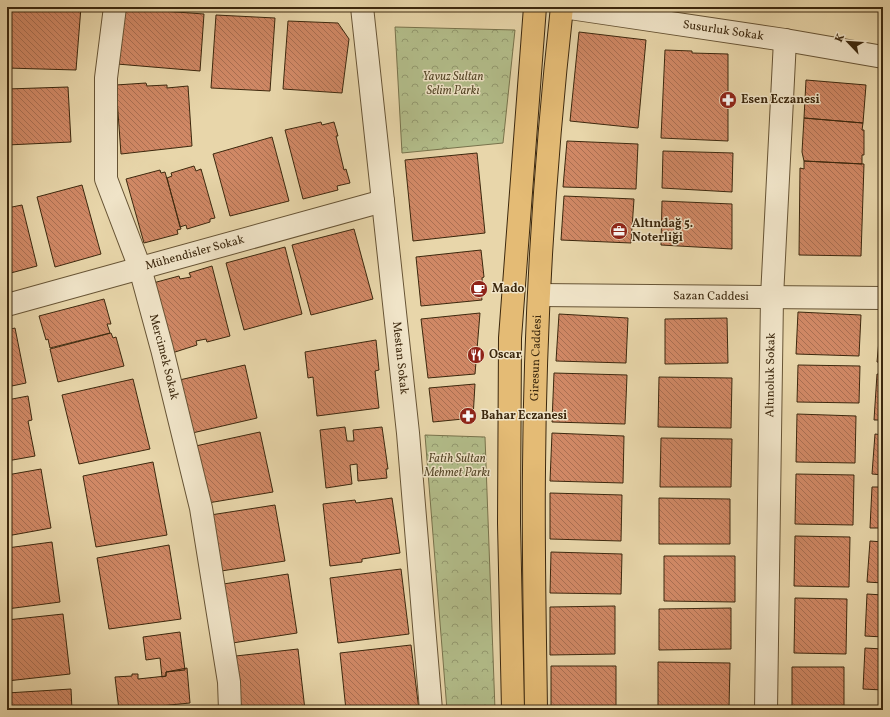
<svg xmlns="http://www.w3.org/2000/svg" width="890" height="717" font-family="Vollkorn,serif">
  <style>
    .forest { fill: url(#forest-crowns); stroke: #78734c }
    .building { fill: url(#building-back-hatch); stroke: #3c280e }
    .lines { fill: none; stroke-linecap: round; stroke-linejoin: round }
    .minor-casing { stroke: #675435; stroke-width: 24 }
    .major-casing { stroke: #3c280e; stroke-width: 24 }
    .minor { stroke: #f0e4c8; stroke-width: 22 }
    .major { stroke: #e4bb75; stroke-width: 22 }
    .labels { text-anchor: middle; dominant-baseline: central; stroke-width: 3; stroke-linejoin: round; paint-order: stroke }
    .street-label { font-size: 12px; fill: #3c280e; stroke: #f0e4c8 }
    .park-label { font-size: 12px; font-style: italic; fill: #544627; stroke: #f0e4c8 }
    .poi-label { font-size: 12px; font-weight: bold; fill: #3c280e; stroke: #f0e4c8; text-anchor: start }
  </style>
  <defs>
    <pattern id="forest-crowns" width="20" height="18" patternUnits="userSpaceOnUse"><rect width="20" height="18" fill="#b3be8b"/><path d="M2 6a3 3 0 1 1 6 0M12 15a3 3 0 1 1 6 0" fill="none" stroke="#939a70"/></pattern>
    <pattern id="building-back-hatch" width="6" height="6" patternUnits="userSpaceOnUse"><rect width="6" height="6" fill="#d08865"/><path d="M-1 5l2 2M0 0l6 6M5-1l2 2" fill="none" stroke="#aa6f52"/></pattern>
  </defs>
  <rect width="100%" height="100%" fill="#e8d6aa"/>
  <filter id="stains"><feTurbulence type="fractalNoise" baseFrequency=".005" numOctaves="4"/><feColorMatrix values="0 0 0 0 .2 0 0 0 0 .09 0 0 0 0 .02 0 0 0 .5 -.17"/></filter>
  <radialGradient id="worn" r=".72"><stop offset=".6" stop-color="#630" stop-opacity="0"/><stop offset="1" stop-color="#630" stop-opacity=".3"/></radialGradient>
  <path class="forest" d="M395 27 515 30 503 143 402 153Z
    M425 435 485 437 495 710H447Z"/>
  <path class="building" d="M7 7H81L76 70 7 68Z
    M121 8 204 14 200 71 117 64Z
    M216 15 275 18 270 91 211 88Z
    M288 21 338 23 349 39 342 93 283 89Z
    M579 32 646 40 638 128 570 121Z
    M665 50 692 51V53L728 54V141L661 138Z
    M806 80 866 85 863 123 804 118Z
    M146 83 147 86 167 85V88L188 86 192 146 121 154 116 85Z
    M68 87 71 142 7 145V89Z
    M804 118 863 123 862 130H864V155H862V164L804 161 802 152Z
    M321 122 322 125 334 122 338 136H336L344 170 346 169 350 183 337 186 338 190 303 199 285 130Z
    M272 137 289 201 230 216 213 154Z
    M567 141 638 144 636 189 563 187Z
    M663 151 733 153 732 192 662 188Z
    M477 153 485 233 413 241 405 160Z
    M804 161 864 164 861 256 799 255 800 168 804 169Z
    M194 166 196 171 201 169 215 218 210 219V222L187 229 186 225 180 227 167 178 172 176 171 173Z
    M160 170 161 173 165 172 181 229 177 230 178 234 144 243 126 179Z
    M82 185 101 254 55 267 37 197Z
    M564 196 634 199 631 243 561 240Z
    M662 201 732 204V249L661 245Z
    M22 205 37 266 7 274V208Z
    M354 229 373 299 311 315 292 245Z
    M285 247 302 314 244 330 226 263Z
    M481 250 484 277 482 278 483 291H481L482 300 421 306 416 257Z
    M212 266 230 336 207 342 206 339 196 341 197 345 172 353 153 283 179 276 180 279 191 277 189 273Z
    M104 299 111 324H107L110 333 50 348 48 339 46 340 39 316Z
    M798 312 861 315 859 356 796 354Z
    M480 313 475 374 428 378 421 319Z
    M559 314 628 318 626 363 556 361Z
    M727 318 728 363 665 364V319Z
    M881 319H883V363L877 362Z
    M15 328 26 383 7 387V330Z
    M111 333 113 338 116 337 124 366 58 382 50 349Z
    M376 340 379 370 375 371 379 408 317 416 313 377 308 378 305 352Z
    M245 365 257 418 188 434 175 381Z
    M798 365 860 366 859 403 797 402Z
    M554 373 627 375 625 424 552 422Z
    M877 374 883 375V420H874Z
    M659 377 732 378 731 428 658 427Z
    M133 379 150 449 79 464 62 395Z
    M475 384 473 418 433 422 429 388Z
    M28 396 32 420 28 421 35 456 7 461V400Z
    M797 414 856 416 855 463 796 462Z
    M345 427 347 441H354L353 430 382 427 388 469H386L387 478 358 481 357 464 350 465 352 484 326 488 320 430Z
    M260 432 273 492 202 504 191 447Z
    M552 433 624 436 623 483 550 481Z
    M875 434 883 435V475L872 474Z
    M661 438 732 439 731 487H660Z
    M153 462 167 535 96 547 83 476Z
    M41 469 51 528 7 536V475Z
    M796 474 854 475 853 525 795 524Z
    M872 487H883V528H870Z
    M550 493 622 495 621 541 550 539Z
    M392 498 400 553 362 559V562L330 566 323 504 355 500 356 503Z
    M659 498 730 499V544H659Z
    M275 505 285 561 215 572 204 516Z
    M795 536 850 537 849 587 794 586Z
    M870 541 883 542V583L867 582Z
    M52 542 60 602 7 609V548Z
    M169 545 181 619 109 629 97 558Z
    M551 552 622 554 621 594 550 593Z
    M664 556H735V602L664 601Z
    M401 569 409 634 338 643 330 578Z
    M288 574 297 633 226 644 217 585Z
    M867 594 883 595V637L865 636Z
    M795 598 847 599 846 654 794 653Z
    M615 606V654L550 655V607Z
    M731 608V649L659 650V609Z
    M63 614 70 674 7 681V620Z
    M180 632 185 670 166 672V676L162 677 160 658 146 660 143 637Z
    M411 645 419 710H346L340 653Z
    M865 648 883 649V690L863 689Z
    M298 649 305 710H233L227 657Z
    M658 662 730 663 729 708 658 706Z
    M551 666H616V706H551Z
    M792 667H844V710H792Z
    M187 668 190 703 119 710 115 677 132 676V674H138V679L166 676V672Z
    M71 689 72 710H7V693Z
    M866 706 883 707V710H866Z"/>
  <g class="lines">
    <defs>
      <g id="minor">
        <path id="s1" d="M115 7 106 78V179L140 268 162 349 201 508 229 682 230 710"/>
        <path id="s2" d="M362 7 408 433 431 710"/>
        <path id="s3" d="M563 7 785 40 883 57"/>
        <path id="s4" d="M539 295 883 298"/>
        <path id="s5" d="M7 305 383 201"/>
        <path id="s6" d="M766 710 772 297 785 40"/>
      </g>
      <g id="major">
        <path d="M513 710 509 523 510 338 535 7"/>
        <path id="s7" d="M536 710C535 630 533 550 534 469 535 315 545 160 562 7"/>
      </g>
    </defs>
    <use href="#minor" class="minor-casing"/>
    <use href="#major" class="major-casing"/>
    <use href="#minor" class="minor"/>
    <use href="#major" class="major"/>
  </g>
  <defs>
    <symbol id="pharmacy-disc" viewBox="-11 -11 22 22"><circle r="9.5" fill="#8f2418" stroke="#f0e4c8"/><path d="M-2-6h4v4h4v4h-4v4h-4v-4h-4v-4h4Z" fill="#fff"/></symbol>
    <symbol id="office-disc" viewBox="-11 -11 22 22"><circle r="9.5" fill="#8f2418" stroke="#f0e4c8"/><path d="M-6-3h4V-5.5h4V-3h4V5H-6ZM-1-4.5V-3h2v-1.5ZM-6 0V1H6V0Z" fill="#fff"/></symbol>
    <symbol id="cafe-disc" viewBox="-11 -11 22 22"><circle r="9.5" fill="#8f2418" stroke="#f0e4c8"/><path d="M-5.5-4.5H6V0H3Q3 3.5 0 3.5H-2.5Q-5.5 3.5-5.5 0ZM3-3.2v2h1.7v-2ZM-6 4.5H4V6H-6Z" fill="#fff"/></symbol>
    <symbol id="restaurant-disc" viewBox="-11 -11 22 22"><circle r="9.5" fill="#8f2418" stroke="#f0e4c8"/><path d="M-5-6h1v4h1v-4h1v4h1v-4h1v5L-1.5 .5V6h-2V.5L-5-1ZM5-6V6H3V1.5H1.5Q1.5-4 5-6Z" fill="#fff"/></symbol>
  </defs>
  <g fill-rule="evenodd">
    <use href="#pharmacy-disc" x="718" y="90" width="20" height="20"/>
    <use href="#office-disc" x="609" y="221" width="20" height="20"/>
    <use href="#cafe-disc" x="469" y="279" width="20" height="20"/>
    <use href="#restaurant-disc" x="466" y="345" width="20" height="20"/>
    <use href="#pharmacy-disc" x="458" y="406" width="20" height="20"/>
  </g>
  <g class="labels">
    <g class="street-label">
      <text stroke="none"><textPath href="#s3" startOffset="162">Susurluk Sokak</textPath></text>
      <text stroke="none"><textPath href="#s5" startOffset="195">Mühendisler Sokak</textPath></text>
      <text stroke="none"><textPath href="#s4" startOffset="172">Sazan Caddesi</textPath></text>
      <text stroke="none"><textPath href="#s1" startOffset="360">Mercimek Sokak</textPath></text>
      <text stroke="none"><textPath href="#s2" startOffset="353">Mestan Sokak</textPath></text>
      <text stroke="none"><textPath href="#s7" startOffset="352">Giresun Caddesi</textPath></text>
      <text stroke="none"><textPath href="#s6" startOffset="335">Altınoluk Sokak</textPath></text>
    </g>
    <g class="park-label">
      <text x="453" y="77">Yavuz Sultan<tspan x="453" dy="14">Selim Parkı</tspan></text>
      <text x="457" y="459">Fatih Sultan<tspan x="457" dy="14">Mehmet Parkı</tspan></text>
    </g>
    <g class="poi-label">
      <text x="741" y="100">Esen Eczanesi</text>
      <text x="632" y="224">Altındağ 5.<tspan x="632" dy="14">Noterliği</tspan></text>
      <text x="492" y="289">Mado</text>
      <text x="489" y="355">Oscar</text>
      <text x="481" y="416">Bahar Eczanesi</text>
    </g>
  </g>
  <rect width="890" height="717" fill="none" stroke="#e8d6aa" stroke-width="24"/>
  <rect x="8" y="8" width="874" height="701" fill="none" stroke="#3c280e" stroke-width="2"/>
  <rect x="12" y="12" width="866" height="693" fill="none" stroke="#3c280e"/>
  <g transform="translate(848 42) rotate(295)" stroke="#f0e4c8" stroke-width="3" paint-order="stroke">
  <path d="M0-3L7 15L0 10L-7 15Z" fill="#3c280e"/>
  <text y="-6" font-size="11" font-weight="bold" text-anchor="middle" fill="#3c280e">K</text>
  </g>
  <rect width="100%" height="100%" filter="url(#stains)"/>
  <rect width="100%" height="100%" fill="url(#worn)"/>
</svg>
